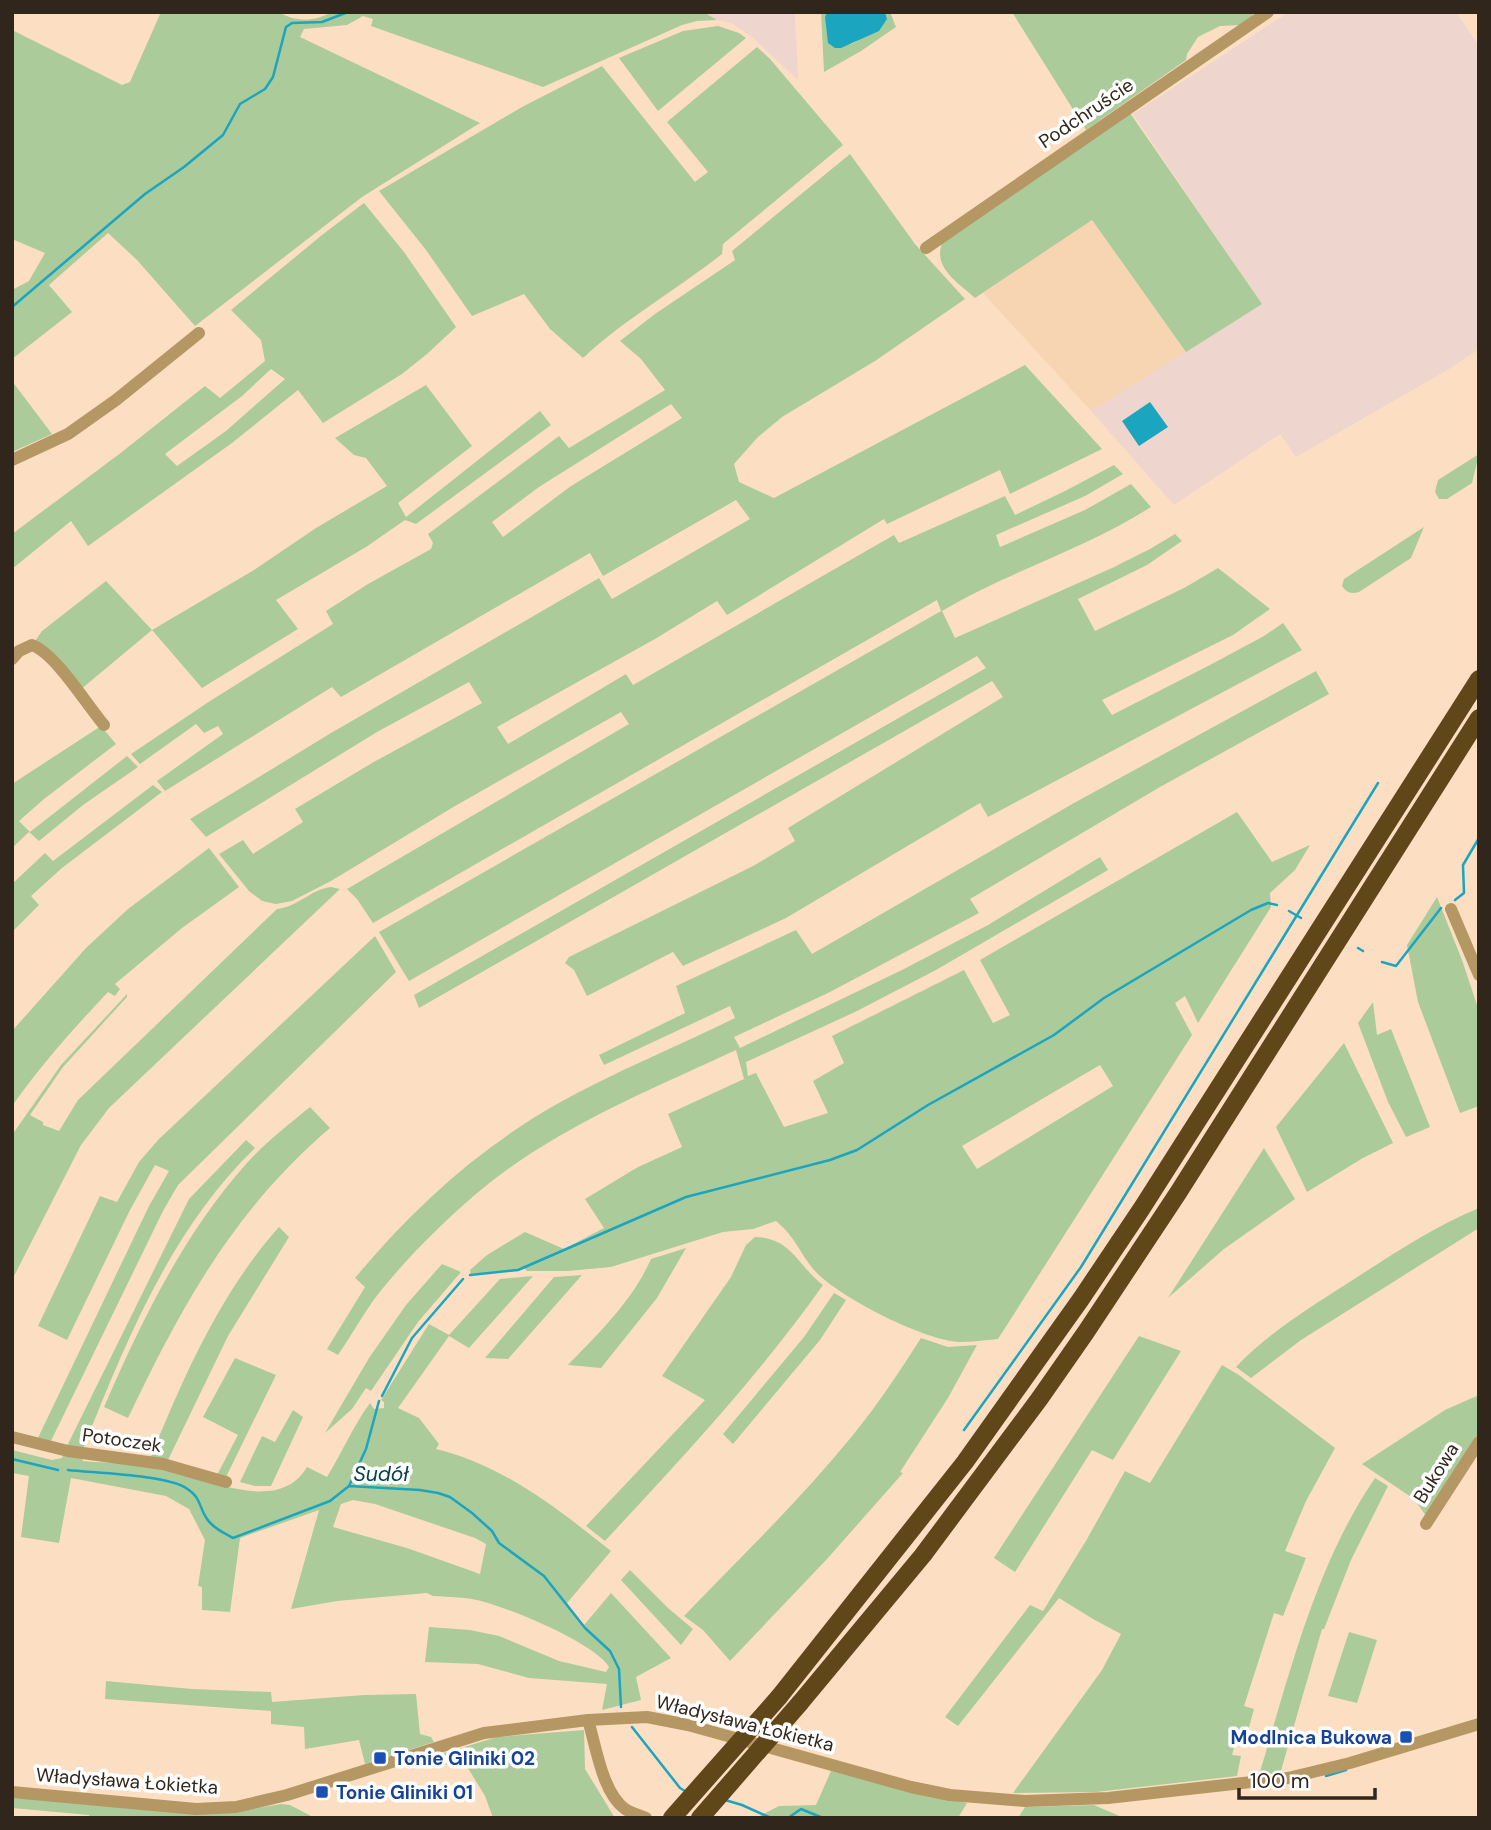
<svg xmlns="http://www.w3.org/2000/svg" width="1491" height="1830" font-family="'DM Sans',sans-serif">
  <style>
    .commercial { fill: #eed5cd }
    .built { fill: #f7d5b3 }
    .green { fill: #abcb9b; fill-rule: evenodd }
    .water { fill: #1ba5bf }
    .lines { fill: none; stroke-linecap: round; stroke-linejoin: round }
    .stream { stroke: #1ba5bf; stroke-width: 2.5 }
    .minor { stroke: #b59763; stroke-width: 12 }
    .highway { stroke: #5f471a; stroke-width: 18 }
    .highway-bridge { stroke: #5f471a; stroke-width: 18 }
    .transit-dot { fill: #1a4fb4; stroke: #fff; stroke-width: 2.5 }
    .labels { text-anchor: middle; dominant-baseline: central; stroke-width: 7; stroke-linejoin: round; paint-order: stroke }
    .street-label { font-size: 19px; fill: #31261c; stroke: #fff }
    .transit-label { font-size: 19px; font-weight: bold; fill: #164399; stroke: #fff; text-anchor: start }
    .water-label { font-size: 21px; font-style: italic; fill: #07404b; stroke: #fff }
  </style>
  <rect width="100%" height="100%" fill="#fcdfc3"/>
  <path class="commercial" d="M703 12H795L798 80 751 36 731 23 717 20Z
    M1289 12H1456L1479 46V349L1449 369 1296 457 1280 434 1174 505 1091 411 1261 304 1133 114Z"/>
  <path class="built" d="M1091 219 1186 352 1091 411 983 293Z"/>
  <path class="green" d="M161 12H279C294 22 316 22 331 12H703L717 20 697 21 682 25 543 87 371 26 373 19 363 16 347 25 304 29 300 37 480 123 362 197 195 326 137 260 108 233 49 285 72 312 12 359V290L29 281 45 253 12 239V30L122 85 130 82Z
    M821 12H827L825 17 835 48 854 43 887 19 885 12H890L896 27 861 51 824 72Z
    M1012 12H1251L1253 15 1240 25 1220 26 1198 37 1187 54 1186 60 1086 130Z
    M718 26 739 33 746 38 658 111 619 58 683 31Z
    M757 47 770 59 843 145 723 244 722 254C676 290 625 319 583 358L550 329 524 294 472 316 426 250 379 191 522 107 602 66 695 182 708 172 667 122Z
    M1130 113 1262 304 1186 352 1092 220 975 298C955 280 929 265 945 237Z
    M850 154 915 244 965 299 875 361 782 417 757 438 734 464 739 482 774 498 1025 365 1102 449 1010 494 1000 470 887 524 884 519 727 615 717 601 655 639 497 727 508 744 626 674 633 685 894 535 899 543 1005 496 1015 515 1065 491 1114 465 1123 474 1085 496 996 535 1000 547 1085 510 1131 484 1151 507C1086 549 1009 571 942 611L955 638 1112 568 1150 549 1175 534 1182 541 1147 565 1078 599 1095 631 1184 588 1218 568 1270 609 1233 635 1102 700 1112 715 1208 666 1264 636 1283 623 1302 650 988 817 980 803 786 918 683 966 673 952 587 996 574 970 565 963 569 957 753 866 795 841 788 828 1003 697 992 681 419 1008 414 995 986 668 977 656 409 981 379 932 941 611 937 600 373 923 357 899 347 889 629 724 621 712 455 806 331 881 292 901 276 904 262 901 249 891 219 854 243 840 253 854 303 822 295 809 372 763 482 703 469 682 377 732 206 837 190 819 331 733 599 578 612 599 750 519 736 500 603 576 590 553 341 697 332 687 165 791 157 781 223 734 218 726 204 733 196 724 140 764 131 754 210 701 333 624 326 611 368 584 431 549 433 543 428 534 559 436 569 448 665 390 641 359 620 341 655 314 735 260 732 251ZM671 404 682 418 571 486 503 537 492 522 539 487Z
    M364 203 404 252 456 327 427 354 402 374 323 423 298 390 232 443 88 546 71 521 12 569V534L118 455 205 386 220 398 265 361 261 340 231 310 322 235ZM271 369 285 379 226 431 177 466 165 454 242 396Z
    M12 381 52 434 12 452Z
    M426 385 472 446 398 503 406 517 540 411 551 425 416 524 405 520 366 547 276 600 298 629 202 688 152 630 80 690 35 641 42 631 106 581 152 630 254 570 316 528 387 486 366 458 354 455 335 438Z
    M1479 454 1472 483 1447 499H1439L1435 492 1438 480Z
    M1424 527 1411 558 1359 592C1351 594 1347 593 1342 586L1344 579Z
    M1316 671 1329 694 1160 787 970 899 979 913 828 993 734 1037 740 1048 904 969 988 925 1100 857 1108 870 936 970 855 1012 746 1062 748 1076 756 1073 784 1127 828 1113 813 1081 844 1063 832 1036 964 970 993 1023 1010 1015 980 960 1237 812 1272 862 1310 845 1295 870 1270 893 1271 907 1198 1023 1185 996 1175 1003 1192 1035 998 1339C985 1340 972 1342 960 1342 925 1341 844 1299 819 1275 801 1258 798 1239 776 1221L753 1229 723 1232 611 1267 568 1271H527L523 1267 515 1270 471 1274 470 1270 487 1255 525 1232 564 1249 604 1228 585 1199 638 1167 682 1147 668 1114 744 1079 736 1050C663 1084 585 1116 518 1162 472 1193 414 1249 379 1293 364 1312 352 1335 338 1355L327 1349 365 1287 355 1278C412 1209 479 1148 557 1104 614 1072 676 1047 735 1018L730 1006 604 1065 599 1055 685 1013 676 986 796 930 812 954 1074 803ZM1100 1065 1113 1086 977 1169 962 1146Z
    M101 726 116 744 44 799 19 821 30 832 127 756 138 767 83 805 39 841 29 832 12 848V784Z
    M153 785 162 792 62 868 31 896 39 905 12 932V884L45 853 53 861Z
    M209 848 239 887 182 928 115 984 120 989 115 996 108 992C74 1028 41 1065 12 1106V1031L86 948 128 909Z
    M331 887 340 889 109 1108 81 1145 12 1280V1135L61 1065 127 994V997L63 1067 30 1115 43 1122V1125L59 1131 78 1100 277 909C297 907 312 889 331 887Z
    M1437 897 1462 960 1479 1011V1106L1460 1113 1418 1002 1407 945Z
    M375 936 396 972 178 1185 163 1211 49 1445 36 1442 149 1206 169 1171 155 1165 130 1210 67 1340 38 1326 100 1196 117 1202 139 1162 158 1140Z
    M1373 1002 1377 1035 1391 1029 1430 1127 1406 1137 1388 1102 1358 1023Z
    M1344 1043 1393 1143 1363 1158 1307 1192 1276 1127Z
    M310 1107 330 1128C234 1210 182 1305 128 1418L104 1407C142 1320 183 1235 246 1164 265 1143 288 1125 310 1107Z
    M246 1140 255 1148C171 1229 125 1343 83 1449L66 1448 189 1199Z
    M1264 1148 1295 1199 1224 1249 1168 1298Z
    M1479 1208V1228L1301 1340 1251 1378 1236 1367C1268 1333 1309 1308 1348 1283 1390 1256 1433 1227 1479 1208Z
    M279 1227 289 1237 228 1336 167 1462 150 1459C183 1378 220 1293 279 1227Z
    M755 1237C791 1237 798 1266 823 1285 758 1377 681 1459 605 1541L586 1526 705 1400 662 1376 731 1277 746 1245Z
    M686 1248 657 1298 601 1368 568 1365C599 1333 633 1300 651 1259Z
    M442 1264 461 1272 418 1322 371 1391 366 1388 352 1409 325 1433 369 1358 406 1305Z
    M582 1275 508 1359 485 1358 554 1277Z
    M533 1276 469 1348 449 1336 398 1408 419 1418 439 1444 436 1449C503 1465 558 1509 611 1551L567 1603 584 1625 611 1593 671 1658 636 1677 641 1700 602 1710 607 1684 529 1678 478 1664 425 1662 429 1627 470 1630 499 1636 559 1661 606 1672 609 1667C594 1642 501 1604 472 1599 459 1597 446 1597 433 1596L427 1593 337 1601 291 1609 319 1510 240 1538 230 1612 202 1610V1587L198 1586 205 1540 189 1509 166 1496 71 1478 59 1543 21 1537 29 1476 12 1473V1450L52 1460 62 1458 64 1453 81 1456 83 1461C105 1464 126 1461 147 1465 193 1471 276 1520 307 1467L327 1477C342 1453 353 1426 370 1403L374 1409 384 1408V1402L381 1400 429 1324 449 1335 500 1279ZM353 1500 375 1504 475 1538 486 1544 480 1574 407 1548 333 1527 341 1504Z
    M834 1293 846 1300 820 1340 733 1444 723 1434 804 1337Z
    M1139 1336 1181 1351 1113 1460 1092 1450 1015 1572 994 1558Z
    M921 1338 948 1347 977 1345 948 1398 900 1472 903 1473 827 1559 730 1661 703 1630 684 1616C741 1557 801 1499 853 1435 878 1404 900 1371 921 1338Z
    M235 1358 276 1375 226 1477 217 1475 238 1435 203 1417Z
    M1222 1365 1239 1375 1335 1448 1306 1501 1285 1551 1306 1558 1283 1616 1274 1613 1244 1706 1254 1709 1246 1738 1237 1736 1232 1755 1241 1756 1237 1776 1096 1792 1013 1793 1102 1670 1121 1634 1093 1619 1059 1598 958 1726 945 1717 1030 1605 1043 1611 1087 1539 1125 1471 1150 1483Z
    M1479 1395V1437L1427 1517 1414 1499 1362 1464 1445 1410Z
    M293 1410 303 1417 271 1486H255L240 1482 262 1436 275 1442Z
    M1375 1478 1388 1486 1351 1560 1324 1629H1322L1280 1774 1259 1775C1290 1673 1315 1566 1375 1478Z
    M630 1570 668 1608 693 1629 681 1645 621 1580Z
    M1349 1632 1377 1640 1357 1703 1328 1696Z
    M106 1681 192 1689 271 1692 272 1702 364 1695 416 1694 420 1734 431 1737 434 1742 365 1764 359 1740 305 1749 304 1727 271 1724V1711L105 1699Z
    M584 1730 585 1769 615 1818H493L485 1796 466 1765 427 1764 431 1757 497 1737Z
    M831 1771 928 1795 967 1803 958 1818H756L779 1806 816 1805Z
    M12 1798 235 1812 281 1804 290 1805 315 1818H90L89 1815 12 1808Z
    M1094 1805 1124 1818H1018L1025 1807Z"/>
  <path class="water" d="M827 12H885L887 19 879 31 841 48H835L828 43 825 17Z
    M1150 402 1168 427 1139 446 1122 421Z"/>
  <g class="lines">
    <path class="stream" d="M12 307 145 194 184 167 223 135 240 104 265 89 273 77 286 27 292 23 322 22 348 12
      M1455 900 1464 893 1463 865 1479 838
      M1289 911 1301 918
      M1358 948 1363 951
      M1382 962 1396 966 1441 908
      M470 1275 518 1270 686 1197 830 1160 857 1150 928 1105 1054 1035 1104 998 1251 910 1268 903 1277 905
      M382 1396 412 1338 463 1279
      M964 1430 1081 1267 1378 783
      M12 1459 58 1470
      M68 1470C94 1473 167 1475 186 1488 202 1498 198 1506 207 1519 213 1528 224 1533 233 1538L330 1501 349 1486 420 1490 438 1493 450 1497 472 1513 492 1531 499 1543 544 1576 585 1628 610 1651 619 1669 621 1707
      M349 1486 366 1449 379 1401
      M632 1727 680 1788 685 1791
      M1326 1776 1346 1770
      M725 1800 742 1805 771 1818
      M788 1818 801 1809 823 1818"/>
    <path class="minor" d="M926 248 1268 12
      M12 460 68 434 116 400 199 333
      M12 659 19 651 32 645C56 654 86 704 104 725
      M1451 909 1479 975
      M12 1437 68 1451 163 1464 226 1482
      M1426 1524 1479 1442
      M588 1720C596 1746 602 1792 625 1809 631 1813 639 1815 646 1818
      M12 1792 196 1809 236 1807 287 1795 484 1733 588 1720 647 1717 688 1725 911 1787 950 1795 1025 1801 1108 1798 1288 1778 1350 1763 1479 1724"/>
    <path class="highway" d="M779 1697 965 1462 1081 1299 1142 1208 1479 679
      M800 1703 923 1555 1040 1398 1086 1332 1178 1193 1479 718"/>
    <path class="highway-bridge" d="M672 1818 779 1697
      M700 1818 800 1703"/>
  </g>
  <g class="transit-dot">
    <rect x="1399" y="1730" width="14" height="14" rx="3.5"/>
    <rect x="373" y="1751" width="14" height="14" rx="3.5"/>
    <rect x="315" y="1785" width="14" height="14" rx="3.5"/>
  </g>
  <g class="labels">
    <g class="street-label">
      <text transform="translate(1086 113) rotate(-34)">Podchruście</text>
      <text transform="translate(122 1440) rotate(8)">Potoczek</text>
      <text transform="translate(1436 1473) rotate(-58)">Bukowa</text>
      <text transform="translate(745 1723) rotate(14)">Władysława Łokietka</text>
      <text transform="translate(127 1781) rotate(4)">Władysława Łokietka</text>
    </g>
    <g class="transit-label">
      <text x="1392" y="1737" text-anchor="end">Modlnica Bukowa</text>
      <text x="394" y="1758">Tonie Gliniki 02</text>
      <text x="336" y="1792">Tonie Gliniki 01</text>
    </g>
    <g class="water-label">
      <text x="381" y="1474">Sudół</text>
    </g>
  </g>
  <rect width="1491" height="1830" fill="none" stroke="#31261c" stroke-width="28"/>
  <path d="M1239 1788v10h136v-10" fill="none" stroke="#31261c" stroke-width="3.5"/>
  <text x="1250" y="1788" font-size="21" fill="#31261c" stroke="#ffffff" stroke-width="5" paint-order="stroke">100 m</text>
</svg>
